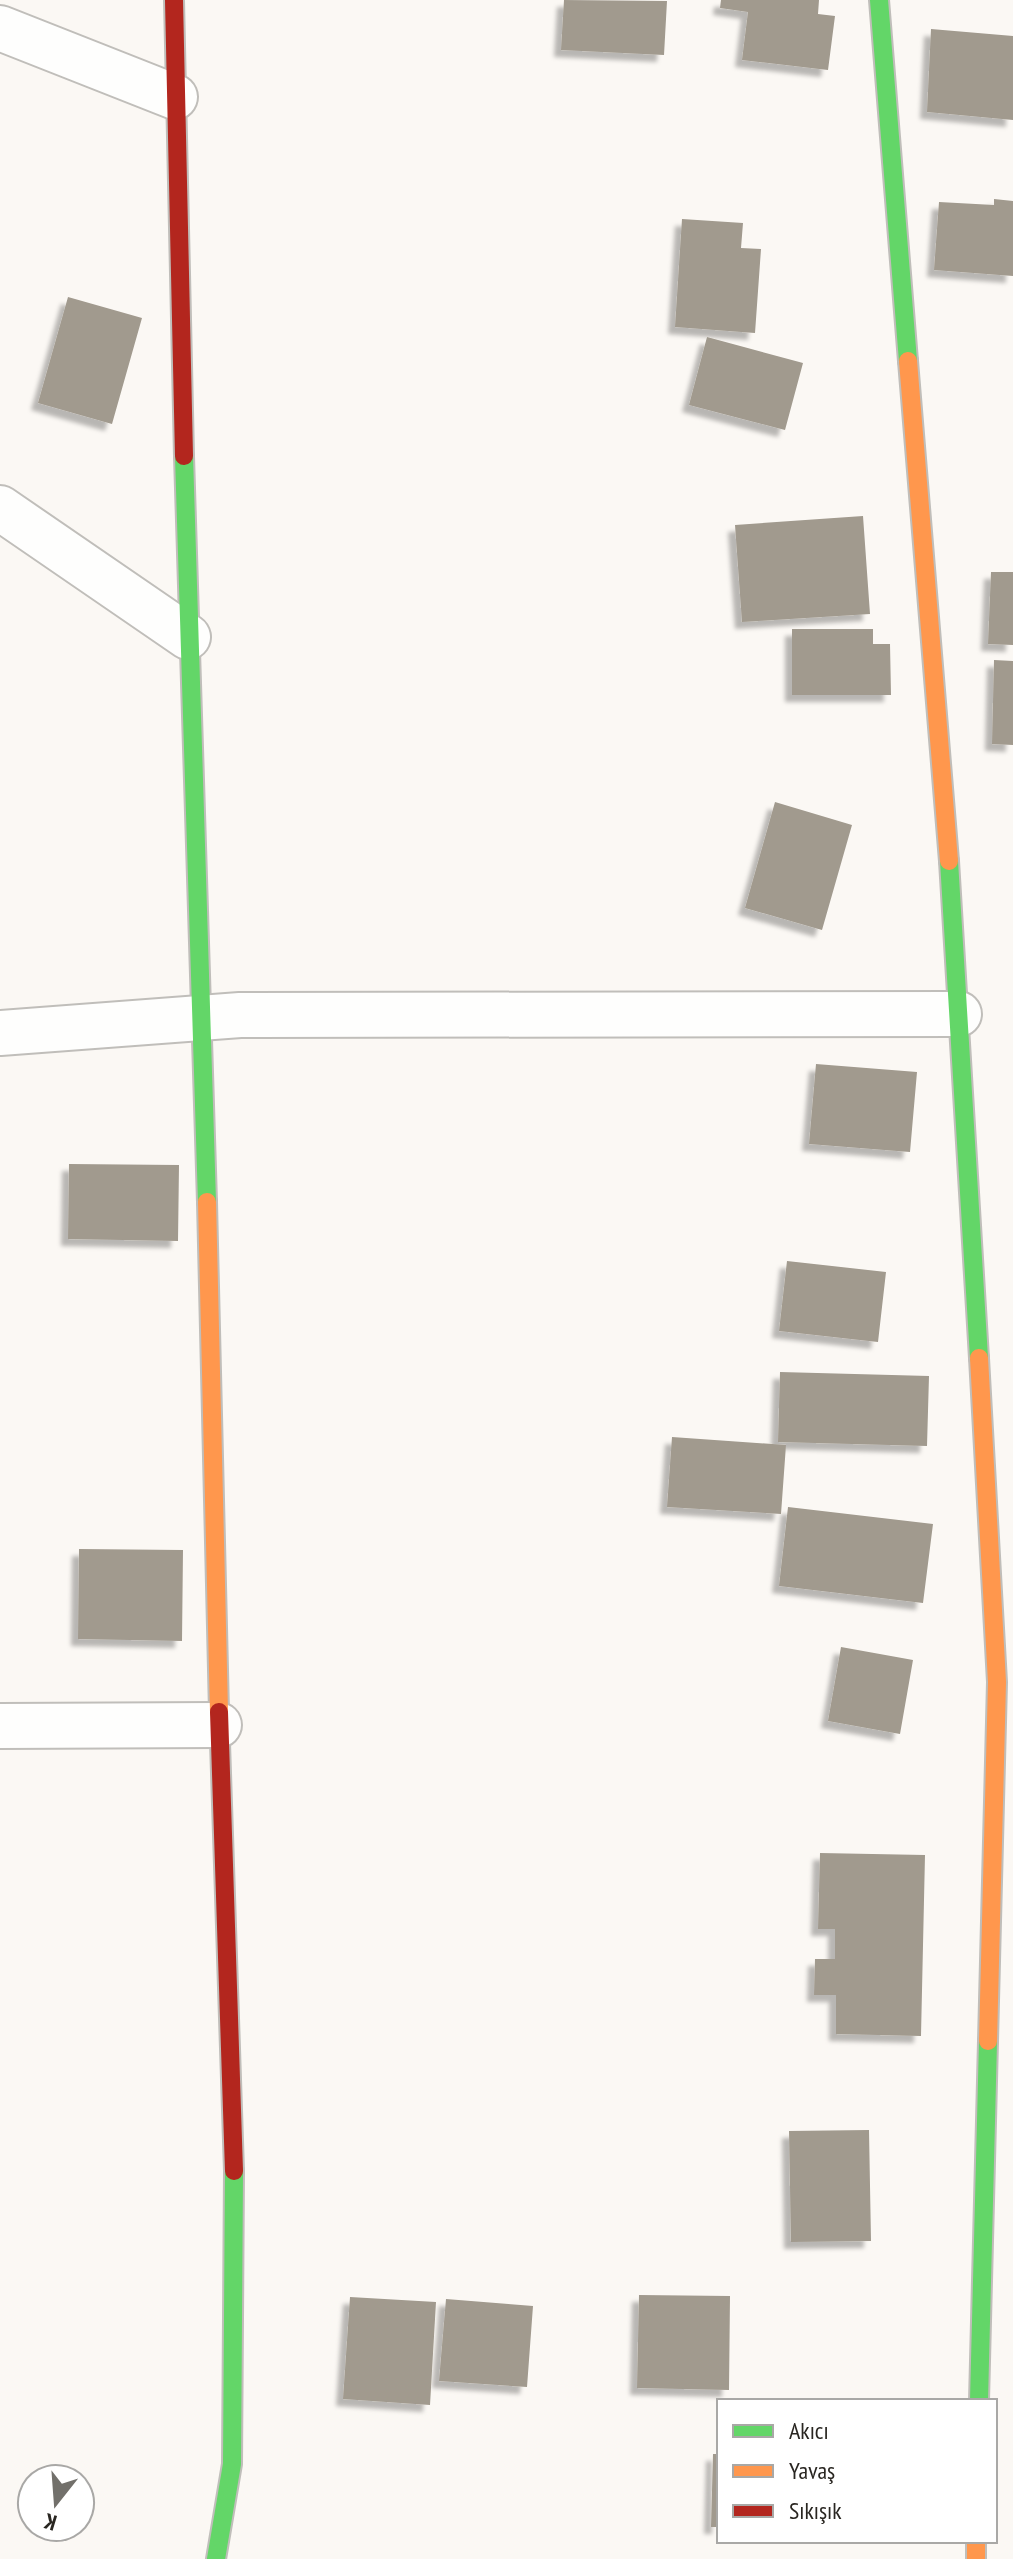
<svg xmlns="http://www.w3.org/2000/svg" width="1013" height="2559" font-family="'PT Sans Narrow',sans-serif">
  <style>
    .building { fill: #a19a8e; filter: url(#shadow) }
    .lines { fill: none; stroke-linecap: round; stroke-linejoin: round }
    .street-casing { stroke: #c0beba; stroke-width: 48 }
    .fast-casing { stroke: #c0beba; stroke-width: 22 }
    .slow-casing { stroke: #c0beba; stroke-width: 22 }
    .jam-casing { stroke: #c0beba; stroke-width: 22 }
    .street { stroke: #fefefd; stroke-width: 44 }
    .fast { stroke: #63d668; stroke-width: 18 }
    .slow { stroke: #ff974d; stroke-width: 18 }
    .jam { stroke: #b3261e; stroke-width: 18 }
  </style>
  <defs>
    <filter id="shadow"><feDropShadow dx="-7" dy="7" stdDeviation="2" flood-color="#0004"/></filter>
  </defs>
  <rect width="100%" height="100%" fill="#fbf8f4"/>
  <path class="building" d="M564 0 667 1 664 55 561 50Z
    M721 0H819L818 14 835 16 828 70 742 60 748 12 720 8Z
    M931 29 1013 36V120L927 112Z
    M994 199 1013 201V276L934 270 939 202 994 205Z
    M682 219 743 223 741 248 761 249 755 333 675 327Z
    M68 297 142 318 112 424 38 403Z
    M707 337 803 363 785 430 689 405Z
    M863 516 870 614 742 622 735 525Z
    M991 572H1013V645L988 644Z
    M792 629H873V644H890L891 695H792Z
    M994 660 1013 661V745L992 744Z
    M775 802 852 825 822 930 745 908Z
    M816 1064 917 1072 910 1152 809 1144Z
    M69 1164 179 1165 178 1241 68 1239Z
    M787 1261 886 1272 878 1342 779 1331Z
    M780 1372 929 1376 927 1446 778 1442Z
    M672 1437 786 1445 781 1514 667 1507Z
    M788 1507 933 1524 923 1603 779 1586Z
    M79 1549 183 1550 182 1641 78 1639Z
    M841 1647 913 1660 900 1734 828 1721Z
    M820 1853 925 1855 921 2036 836 2034V1995H814L815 1959H835V1929H818Z
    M869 2130 871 2241 791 2242 789 2131Z
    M639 2295 730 2296 729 2390 637 2388Z
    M350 2297 436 2302 430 2405 343 2399Z
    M446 2299 533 2306 527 2387 439 2381Z
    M713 2454H719V2527H711Z"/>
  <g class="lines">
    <defs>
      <path id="street" d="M0 28 175 97
        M0 508 188 637
        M0 1033 240 1015 959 1014
        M0 1726 219 1725"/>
      <path id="fast" d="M879 0 908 361
        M184 456 207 1202
        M949 861 979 1358
        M979 2401 988 2041
        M216 2559 232 2464 234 2171"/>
      <path id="slow" d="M908 361 949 861
        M207 1202 219 1712
        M979 1358 997 1682 988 2041
        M976 2541V2559"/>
      <path id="jam" d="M174 0 184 456
        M219 1712 234 2171"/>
    </defs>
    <use href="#street" class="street-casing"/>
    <use href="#fast" class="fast-casing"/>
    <use href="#slow" class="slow-casing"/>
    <use href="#jam" class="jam-casing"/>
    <use href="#street" class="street"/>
    <use href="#fast" class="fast"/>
    <use href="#slow" class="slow"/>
    <use href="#jam" class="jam"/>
  </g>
  <rect x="717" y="2399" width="280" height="144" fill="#ffffff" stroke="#a9a8a6" stroke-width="2"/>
  <rect x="733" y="2425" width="40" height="12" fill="#63d668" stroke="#a9a8a6" stroke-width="2"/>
  <text x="789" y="2439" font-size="24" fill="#292621">Akıcı</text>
  <rect x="733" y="2465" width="40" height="12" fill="#ff974d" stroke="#a9a8a6" stroke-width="2"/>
  <text x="789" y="2479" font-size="24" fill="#292621">Yavaş</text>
  <rect x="733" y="2505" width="40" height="12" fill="#b3261e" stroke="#a9a8a6" stroke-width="2"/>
  <text x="789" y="2519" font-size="24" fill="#292621">Sıkışık</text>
  <g transform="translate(56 2503) rotate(197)"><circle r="38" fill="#ffffff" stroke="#a9a8a6" stroke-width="2"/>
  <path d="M0-6L14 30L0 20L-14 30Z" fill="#72706b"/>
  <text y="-12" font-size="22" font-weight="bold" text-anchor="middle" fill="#292621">K</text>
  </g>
</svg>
